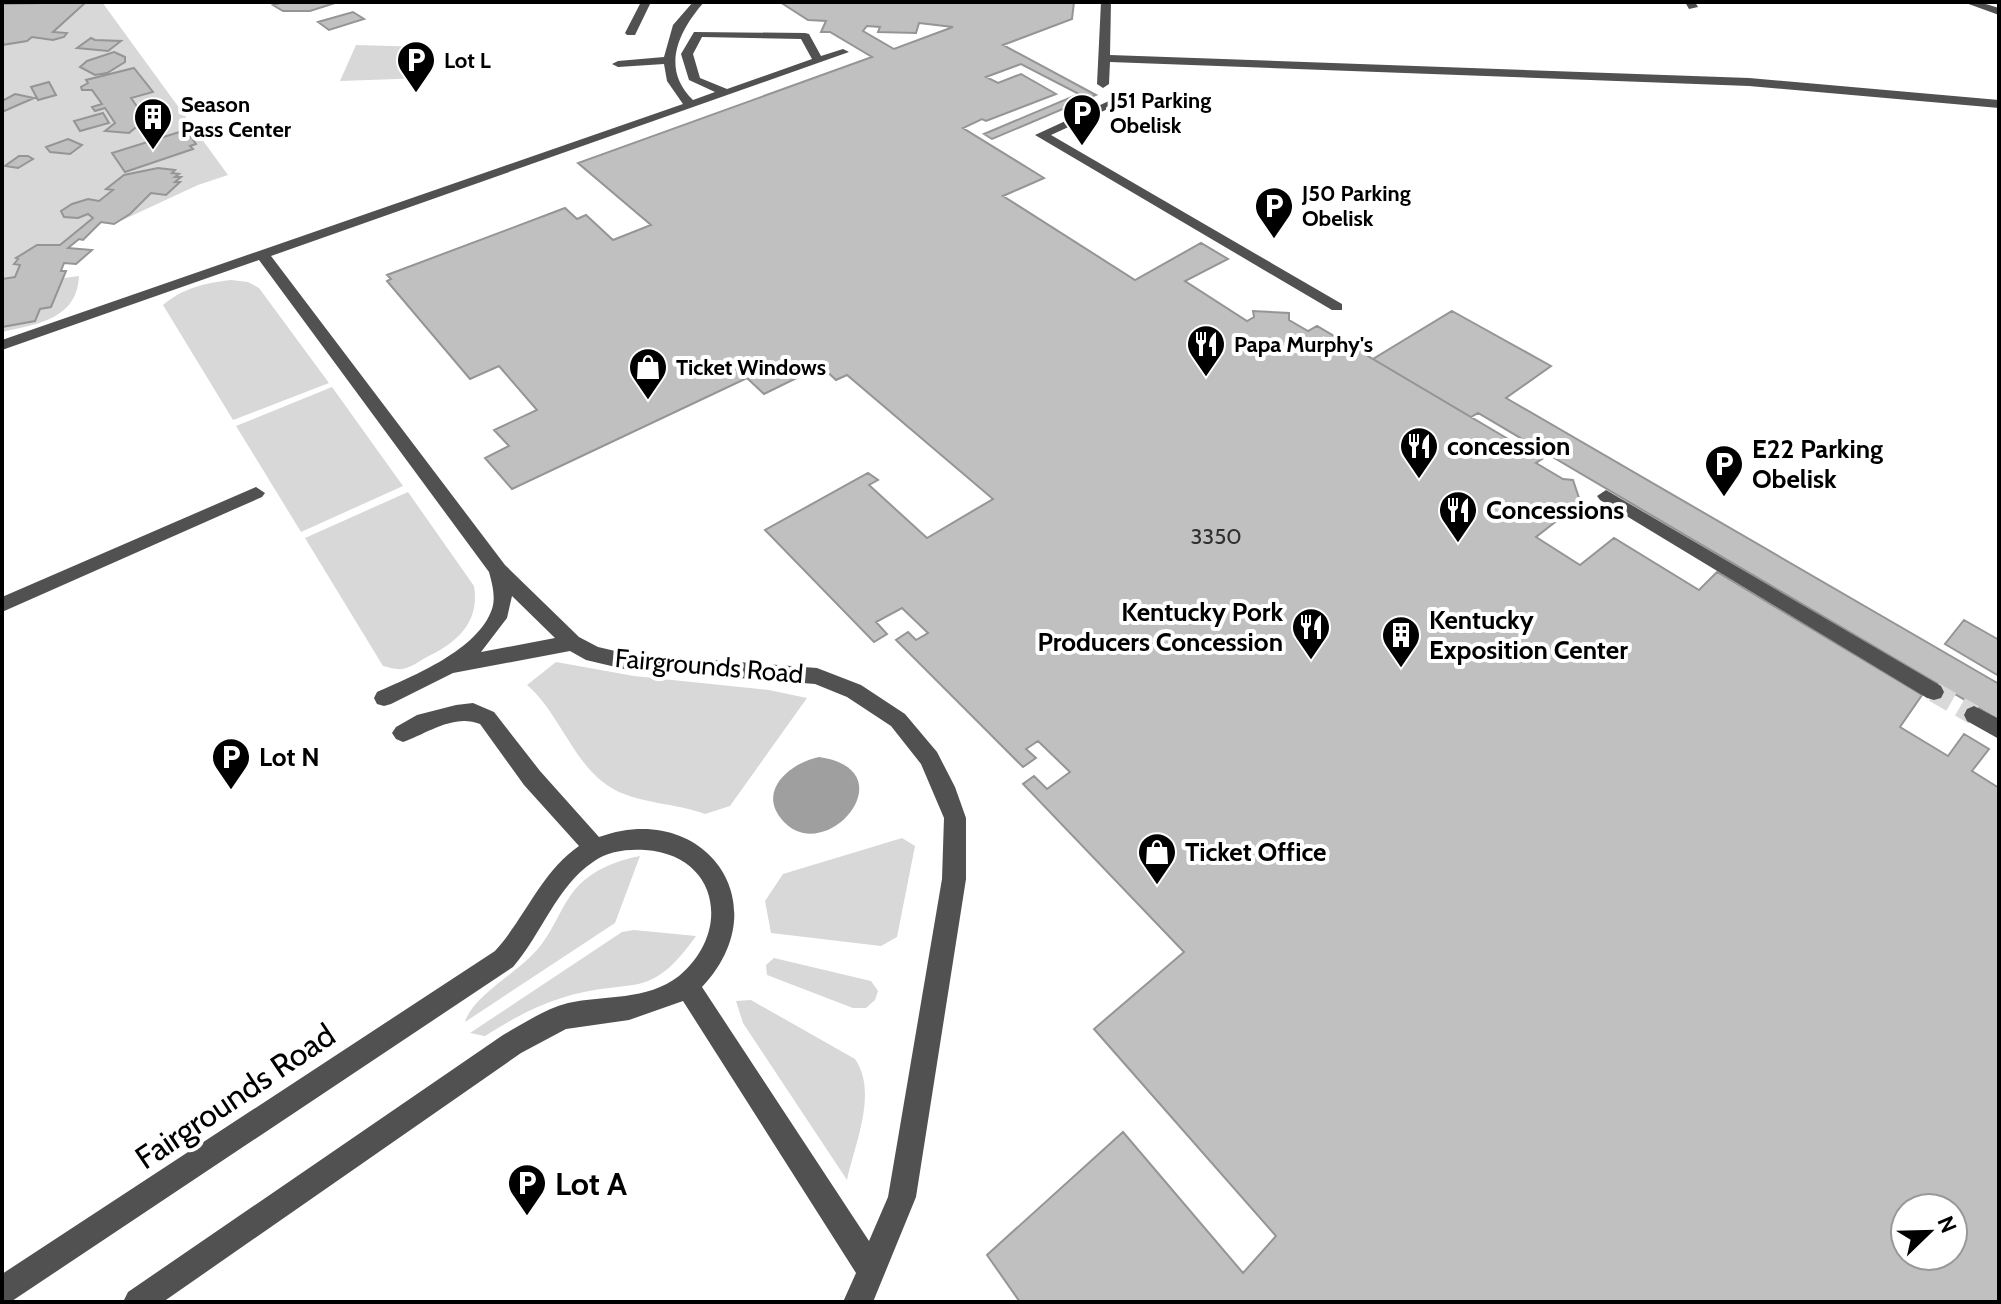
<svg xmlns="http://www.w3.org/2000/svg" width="2001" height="1304" font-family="Cabin,sans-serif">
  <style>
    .green { fill: #d8d8d8 }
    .water { fill: #9f9f9f }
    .building { fill: #c0c0c0; stroke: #959595; stroke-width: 2; fill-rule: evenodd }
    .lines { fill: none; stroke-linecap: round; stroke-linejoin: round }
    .minor-tunnel { stroke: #d9d9d9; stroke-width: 20; stroke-dasharray: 20 10; stroke-linecap: butt }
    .minor { fill: #515151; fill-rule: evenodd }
    .labels { text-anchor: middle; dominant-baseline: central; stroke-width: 8; stroke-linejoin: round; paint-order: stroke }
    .far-poi-label { font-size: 22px; font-weight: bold; fill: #000; stroke: #fff; text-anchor: start }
    .number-label { font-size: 22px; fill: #303030 }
    .poi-label { font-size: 26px; font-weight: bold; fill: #000; stroke: #fff; text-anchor: start }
    .street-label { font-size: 26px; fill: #000; stroke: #fff }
    .near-street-label { font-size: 32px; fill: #000; stroke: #fff }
    .near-poi-label { font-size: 32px; font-weight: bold; fill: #000; stroke: #fff; text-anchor: start }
  </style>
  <rect width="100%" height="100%" fill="#fff"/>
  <path class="green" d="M2 2H102L228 175 198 185 114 224 101 223 69 248 92 250 76 264H64L61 271H66L64 278 79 276C77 319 38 324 2 332Z
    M356 45 427 47 425 78 340 81Z
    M231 280 248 282 259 288 329 383 233 420 163 305C183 288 205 283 231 280Z
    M332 387 403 486 301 532 236 426Z
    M408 492 474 586C480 623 457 643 425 658 419 662 409 668 402 669 397 670 388 667 383 666L305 538Z
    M556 662 634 676 769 690 807 698 730 806 705 814C676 803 642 804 615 790 574 768 561 714 527 685Z
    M902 838 915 846 897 937 881 946 771 933 765 901 783 874Z
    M640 856 615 923 465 1022C472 997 515 974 534 953 554 933 560 905 579 885 595 869 618 860 640 856Z
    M634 930 696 936C649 1002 635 977 568 996 537 1005 512 1019 485 1036L470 1033 622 932Z
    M774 958 871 981 878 991 875 1000 866 1008H853L767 975 766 965Z
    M751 1000 855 1059C878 1092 855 1143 847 1180L743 1023 736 1001Z"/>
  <path class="water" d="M819 757C909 770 826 868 783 821 756 791 790 763 819 757Z"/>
  <path class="building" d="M86 2 53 32 67 33 64 37 53 40 32 37 27 41 2 45V4Z
    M284 2H338L310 11H283L273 5Z
    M780 2H1074L1072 19 1003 45 1096 95 992 139 984 134 1079 94 1021 64 986 77 998 83 1021 74 1056 94 986 121 982 119 963 128 1044 178 1003 196 1135 280 1201 243 1228 259 1185 281 1247 321 1254 317 1253 311 1289 313V320L1308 331 1317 326 1542 459 1536 463 1563 479 1573 480 1583 510 1572 509 1536 537 1580 565 1614 538 1699 590 1717 572 1922 695 1900 727 1948 756 1964 734 1989 749 1972 771 1999 788V1302H1020L987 1255 1123 1132 1243 1273 1276 1236 1094 1029 1184 952 1023 784 1034 776 1047 789 1070 772 1038 741 1026 749 1036 758 1023 767 896 640 908 632 916 640 928 633 902 608 876 622 887 634 874 642 765 530 868 473 878 480 869 485 927 538 993 499 847 375 836 380 821 366 764 394 747 378 512 489 485 458 509 446 494 430 537 410 499 366 470 379 387 281 391 279 387 275 565 208 577 219 586 215 613 240 651 225 578 163 872 57 830 32H821L826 21 808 20ZM919 23 953 27 894 49 863 31 867 26 880 27 878 32 916 33ZM1905 1208H1953V1256H1905Z
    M353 12 364 19 329 30 318 22Z
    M91 38 95 40 121 41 108 51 77 48Z
    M114 52 125 57V62L107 73 95 75 80 67 87 61Z
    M134 68 153 92 131 98 146 119 129 133 105 131 115 123 105 108 95 111 92 107 102 104 92 90H82L81 87 88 83 86 80Z
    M49 82 56 95 38 100 31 87Z
    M15 94 34 98 2 112V101Z
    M103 113 109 123 80 131 74 121Z
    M186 130 196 144 190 146 193 149 125 172 112 153Z
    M68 139 82 145 70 154 50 152 46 147Z
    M19 156H28L33 159 18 168 5 166Z
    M158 168 175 170 172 173 179 174 175 177H181L175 182H180L166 195 151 193 130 214 114 224 101 222 83 240 79 239 68 248 92 250 76 264 64 263 61 271H66L51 307 40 309 35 321 2 327V279L15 277 20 265 14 264 18 259 16 258 37 245H60L93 218 88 214 78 218 64 217 61 211 72 204 88 199 99 201 113 190 106 189 124 175Z
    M1452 311 1551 366 1506 398 1999 684V720L1478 413 1471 417 1373 359Z
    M1964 620 1999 640V676L1945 644Z"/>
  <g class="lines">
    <path class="minor-tunnel" d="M1934 692 1974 715"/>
    <path class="minor" d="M641 2H651L635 35H627L625 33Z
      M693 2H704C679 31 660 68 693 100L715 92 689 80 681 54 694 32 805 33 809 34 821 56 843 49 849 52 271 256 505 565 579 637 598 647 624 653 817 668 861 685 905 714 937 752 955 787 966 818V879L916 1197 873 1302H843L856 1273 683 1001 629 1020 566 1029 521 1053 163 1302H123L128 1292 503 1035C524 1023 545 1009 568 1003 604 995 647 1001 679 976 732 932 719 855 645 850 627 849 608 851 593 862 557 886 541 935 513 967L12 1301 2 1302V1274L495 951C525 918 542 871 579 846L524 785 480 724C454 713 426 734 403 742L396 739 392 733 396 727 417 715 456 705 473 703 494 712 540 771 599 837C703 799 781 903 702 987L869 1241 888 1197 942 879 944 818 921 764 891 726 847 697 815 684 624 669 586 660 570 651 453 673 391 704 384 706 377 704 374 698 377 692C413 676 478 650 492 609 496 597 492 583 489 572L259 260 2 350V340L683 104 667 81 664 64 618 67 612 64 618 61 664 57 673 25ZM702 37 801 39 812 59 727 89 700 78 693 54ZM512 596 555 638 481 652 507 618Z
      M1101 2H1111L1110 55 1749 78 1999 100V108L1749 86 1110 62 1109 84 1103 88 1097 84Z
      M1685 2H1695L1698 7 1689 9Z
      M1963 2H1979L1999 8V15Z
      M1124 94 1134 97 1051 135 1342 304V310H1332L1035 135Z
      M256 487 265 493 262 497 2 612V597Z
      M1606 490 1941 686 1944 692 1941 698 1934 700 1927 698 1600 500 1597 496Z
      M1974 706 1999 719V739L1967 721 1964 715 1967 709Z"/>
  </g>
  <defs>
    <symbol id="parking-pin" viewBox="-11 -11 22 30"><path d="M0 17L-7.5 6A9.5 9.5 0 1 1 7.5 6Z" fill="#000" stroke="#fff"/><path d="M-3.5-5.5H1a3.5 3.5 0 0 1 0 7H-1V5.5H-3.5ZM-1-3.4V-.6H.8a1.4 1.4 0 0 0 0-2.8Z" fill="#fff"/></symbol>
    <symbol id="building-pin" viewBox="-11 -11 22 30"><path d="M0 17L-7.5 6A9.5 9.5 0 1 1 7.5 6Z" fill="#000" stroke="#fff"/><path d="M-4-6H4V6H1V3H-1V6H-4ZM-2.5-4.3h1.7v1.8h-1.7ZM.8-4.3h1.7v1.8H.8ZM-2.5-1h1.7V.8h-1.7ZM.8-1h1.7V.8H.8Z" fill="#fff"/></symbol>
    <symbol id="restaurant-pin" viewBox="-11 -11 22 30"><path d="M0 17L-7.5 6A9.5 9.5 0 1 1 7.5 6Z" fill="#000" stroke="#fff"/><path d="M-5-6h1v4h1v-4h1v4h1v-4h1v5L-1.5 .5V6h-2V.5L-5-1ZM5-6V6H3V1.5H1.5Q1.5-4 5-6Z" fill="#fff"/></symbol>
    <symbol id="shop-pin" viewBox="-11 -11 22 30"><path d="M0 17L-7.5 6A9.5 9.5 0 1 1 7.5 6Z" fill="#000" stroke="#fff"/><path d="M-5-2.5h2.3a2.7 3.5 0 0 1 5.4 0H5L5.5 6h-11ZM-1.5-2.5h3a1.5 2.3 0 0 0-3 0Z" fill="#fff"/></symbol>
  </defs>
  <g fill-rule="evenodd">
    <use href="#parking-pin" x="394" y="38" width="44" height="60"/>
    <use href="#parking-pin" x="1060" y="91" width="44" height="60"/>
    <use href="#building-pin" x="131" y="95" width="44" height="60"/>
    <use href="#parking-pin" x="1252" y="184" width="44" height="60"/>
    <use href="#restaurant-pin" x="1184" y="322" width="44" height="60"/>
    <use href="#shop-pin" x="626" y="345" width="44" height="60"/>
    <use href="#restaurant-pin" x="1397" y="424" width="44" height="60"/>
    <use href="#parking-pin" x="1702" y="442" width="44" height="60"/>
    <use href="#restaurant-pin" x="1436" y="488" width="44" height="60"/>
    <use href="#restaurant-pin" x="1289" y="605" width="44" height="60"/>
    <use href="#building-pin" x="1379" y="613" width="44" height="60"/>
    <use href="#parking-pin" x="209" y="735" width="44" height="60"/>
    <use href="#shop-pin" x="1135" y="830" width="44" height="60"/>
    <use href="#parking-pin" x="505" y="1161" width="44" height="60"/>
  </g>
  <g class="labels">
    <g class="far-poi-label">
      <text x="444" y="60">Lot L</text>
      <text x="1110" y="100">J51 Parking<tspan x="1110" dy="25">Obelisk</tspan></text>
      <text x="181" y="104">Season<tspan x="181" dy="25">Pass Center</tspan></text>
      <text x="1302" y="193">J50 Parking<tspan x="1302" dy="25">Obelisk</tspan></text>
      <text x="1234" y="344">Papa Murphy's</text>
      <text x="676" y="367">Ticket Windows</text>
    </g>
    <g class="number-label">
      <text x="1216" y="536">3350</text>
    </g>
    <g class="poi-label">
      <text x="1447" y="446">concession</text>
      <text x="1752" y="449">E22 Parking<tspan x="1752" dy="30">Obelisk</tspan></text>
      <text x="1486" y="510">Concessions</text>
      <text x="1283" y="612" text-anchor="end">Kentucky Pork<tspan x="1283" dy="30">Producers Concession</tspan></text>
      <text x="1429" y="620">Kentucky<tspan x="1429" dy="30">Exposition Center</tspan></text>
      <text x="259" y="757">Lot N</text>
      <text x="1185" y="852">Ticket Office</text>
    </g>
    <g class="street-label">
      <text transform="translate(709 666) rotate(5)">Fairgrounds Road</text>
    </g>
    <g class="near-street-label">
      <text transform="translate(235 1096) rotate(-34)">Fairgrounds Road</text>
    </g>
    <g class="near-poi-label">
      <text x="555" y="1183">Lot A</text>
    </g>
  </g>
  <rect width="2001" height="1304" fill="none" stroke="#000000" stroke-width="8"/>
  <g transform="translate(1929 1232) rotate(67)"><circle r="38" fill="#ffffff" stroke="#999999" stroke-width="2"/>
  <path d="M0-6L14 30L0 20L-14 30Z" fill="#000000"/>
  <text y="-12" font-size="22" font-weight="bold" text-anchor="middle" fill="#000000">N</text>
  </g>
</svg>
